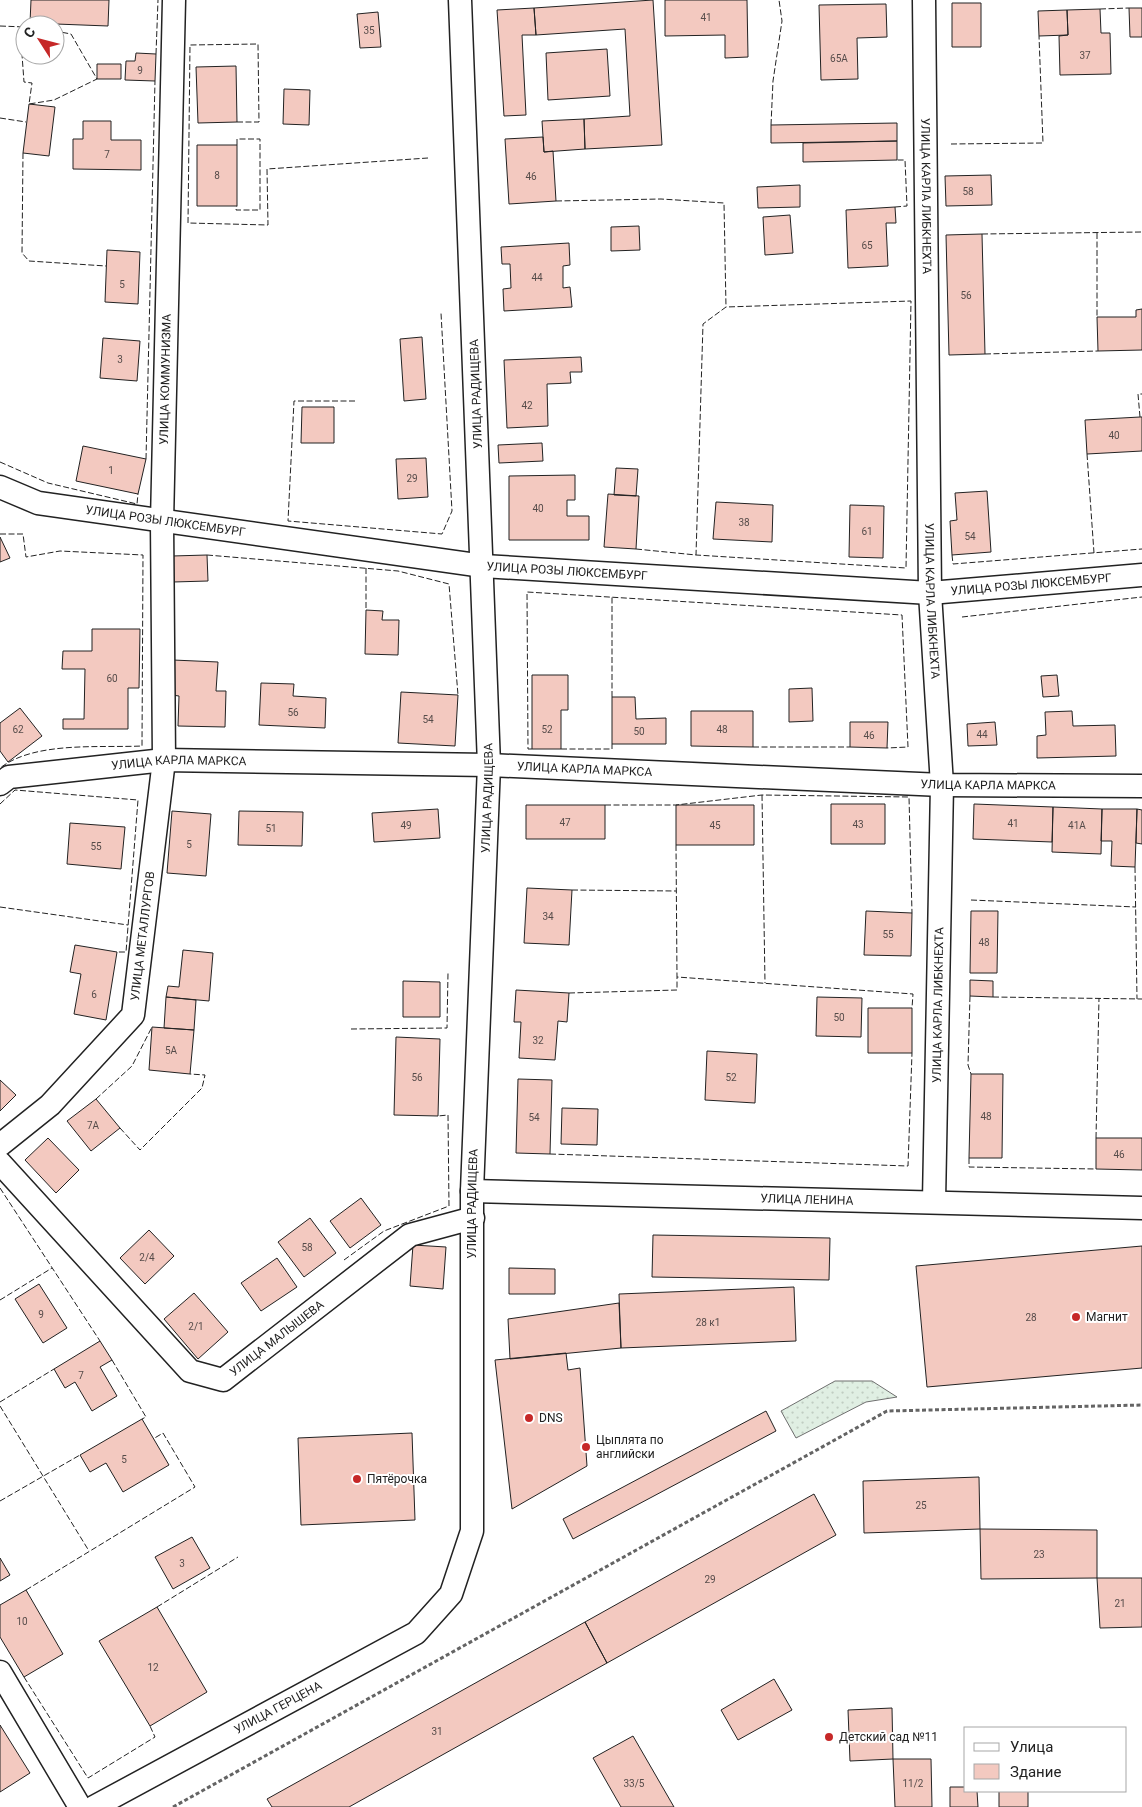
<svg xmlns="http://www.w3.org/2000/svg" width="1142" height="1807" font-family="Roboto,sans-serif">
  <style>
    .grass { fill: url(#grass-dots); stroke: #6f6f6f }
    .building { fill: #f3c9c0; stroke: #222 }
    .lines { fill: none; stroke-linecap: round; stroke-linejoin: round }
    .street-casing { stroke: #222; stroke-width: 25 }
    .path { stroke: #646464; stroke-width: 3; stroke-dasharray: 4 2.5; stroke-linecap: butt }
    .street { stroke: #fff; stroke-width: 22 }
    .fence { stroke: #222; stroke-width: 1; stroke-dasharray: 6 2.5; stroke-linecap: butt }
    .poi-dot { fill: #c62828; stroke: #fff; stroke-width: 2 }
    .labels { text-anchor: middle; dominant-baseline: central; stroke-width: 4; stroke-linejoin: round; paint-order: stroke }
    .number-label { font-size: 10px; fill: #564c4a }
    .street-label { font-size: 12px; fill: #222; stroke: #fff }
    .poi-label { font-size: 12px; fill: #222; stroke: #fff; text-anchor: start }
  </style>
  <defs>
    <pattern id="grass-dots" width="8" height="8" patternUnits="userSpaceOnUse" patternTransform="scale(1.25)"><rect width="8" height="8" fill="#e0efe3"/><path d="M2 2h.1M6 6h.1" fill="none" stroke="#c0cdc2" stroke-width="1.8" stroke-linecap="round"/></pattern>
  </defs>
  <rect width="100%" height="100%" fill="#fff"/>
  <path class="grass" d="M835 1381H872L897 1397 866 1402 796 1438 781 1411Z"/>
  <path class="building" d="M31 0H109L108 26 30 23Z
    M653 0 662 145 585 149 584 119 630 116 625 29 536 35 534 8Z
    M665 0H747L748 57 725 58V35L665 36Z
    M952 3H981V47H952Z
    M886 4 887 37 857 38 858 79 821 80 819 5Z
    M534 8 536 35H522L526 115 504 116 497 10Z
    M1129 8H1142V37H1130Z
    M1100 9 1101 33H1110L1111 74 1060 75 1059 36 1068 35 1067 10Z
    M1067 10 1068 35 1039 36 1038 11Z
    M378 12 381 47 360 48 357 14Z
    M607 49 610 96 548 100 546 53Z
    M136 53 156 54 155 81 125 80 126 61H135Z
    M97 64H121V79H97Z
    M236 66 237 122 198 123 196 67Z
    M284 89 310 90 309 125 283 124Z
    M29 104 55 107 49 156 23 153Z
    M584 119 585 149 544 152 542 121Z
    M83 121H111V140H141V170L73 169V139H83Z
    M897 123V141L771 143V125Z
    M543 137 544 152 553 151 556 201 509 204 505 139Z
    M897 141V160L803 162V143Z
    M197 145H237V206H197Z
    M991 175 992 205 946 206 945 176Z
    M800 185V207L758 208 757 187Z
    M895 207 896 223H886L888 266 848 268 846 210Z
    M790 215 793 253 765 255 763 217Z
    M639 226 640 250 611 251V227Z
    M982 234 985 354 949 355 946 235Z
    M569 243 570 265 563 266V288L570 287 572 307 504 311 503 289 511 288 510 264H502L501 247Z
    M107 250 140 252 138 304 105 302Z
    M1142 309V350L1098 351 1097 317H1136V310Z
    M422 337 426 399 404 401 400 339Z
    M103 338 140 341 137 381 100 378Z
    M581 357 582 372H570L571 383 547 384 548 426 507 428 504 360Z
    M302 407H334V443H301Z
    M1140 417H1142V451L1087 454 1085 420Z
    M542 443 543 461 499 463 498 445Z
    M83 446 146 459 138 494 76 481Z
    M426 458 428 497 398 499 396 459Z
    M616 468 638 469 636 496 614 495Z
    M575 475V500H567V516H589V540H509V476Z
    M987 491 991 552 952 555 950 521 957 520 955 493Z
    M608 494 639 496 636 549 604 547Z
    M716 502 773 505 772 542 713 539Z
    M850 505 884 506 883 558 849 557Z
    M0 537 10 558 0 562Z
    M207 555 208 581 173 582 172 556Z
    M366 610 383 611 382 620H399L398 655 365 654Z
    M92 629H140L139 688H128V729H63V719H84L85 669H62L63 651H92Z
    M173 660 218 662 216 691H226L225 727 178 726 179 696 172 695Z
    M532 675H568V710H561V749H532Z
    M1057 675 1059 696 1043 697 1041 676Z
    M261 683 294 684 293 696 326 698 325 728 259 725Z
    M812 688 813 721 789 722V689Z
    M401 692 458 695 455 746 398 743Z
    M612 697H635L636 719 666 718V744H612Z
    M20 708 42 736 8 762 0 751V723Z
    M691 711H753V747L691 746Z
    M1072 711 1073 726 1115 725 1116 756 1037 758V736L1046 735 1045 712Z
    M850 722H888L887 748 850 747Z
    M995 722 997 745 968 746 967 724Z
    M831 804H885V844H831Z
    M974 804 1053 807 1052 842 973 839Z
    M526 805H605V839H526Z
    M676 805H754V845H676Z
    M1053 807 1102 809 1101 854 1052 852Z
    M438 809 440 838 374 842 372 813Z
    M1102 809H1137L1135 867 1111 866 1112 841H1101Z
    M1137 809 1142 810V844L1136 843Z
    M172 811 211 814 206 876 167 873Z
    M239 811 303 812 302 846 238 845Z
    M70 823 125 827 121 869 67 864Z
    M527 888 572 890 569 945 524 943Z
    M866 911 912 913 911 956 864 955Z
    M971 911H998L997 973H970Z
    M75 945 117 952 106 1020 74 1014 81 974 70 972Z
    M183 950 213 953 209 1001 166 997 168 986 179 987Z
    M970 980 993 981V997L970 996Z
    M403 981 440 982V1017H403Z
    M516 990 569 993 567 1022 558 1021 555 1060 519 1058 521 1022H514Z
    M166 997 196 1000 194 1030 164 1028Z
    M817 997 862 998 861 1037 816 1036Z
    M868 1008H912V1053H868Z
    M152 1027 194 1030 190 1074 149 1070Z
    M396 1037 440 1039 438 1116 394 1115Z
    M707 1051 757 1054 755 1103 705 1100Z
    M971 1074H1003L1002 1158H969Z
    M518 1079 552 1080 550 1154 516 1153Z
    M0 1080 16 1095 0 1111Z
    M96 1099 120 1128 91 1151 67 1121Z
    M562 1108 598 1109 597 1145 561 1144Z
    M48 1138 79 1170 56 1193 25 1160Z
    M1096 1138H1142V1170L1096 1169Z
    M361 1198 381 1225 350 1248 330 1221Z
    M310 1218 336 1253 304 1277 278 1242Z
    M149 1230 174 1256 145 1284 120 1258Z
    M653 1235 830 1238 829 1280 652 1277Z
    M413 1245 446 1247 443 1289 410 1286Z
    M1142 1246V1368L927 1387 916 1266Z
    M277 1258 297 1287 261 1311 241 1283Z
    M509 1268 555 1269V1294H509Z
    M39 1284 67 1328 43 1343 15 1299Z
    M794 1287 796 1341 621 1348 619 1294Z
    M194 1293 228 1332 198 1359 164 1319Z
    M619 1303 621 1348 510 1359 508 1319Z
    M100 1341 112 1360 100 1367 117 1396 92 1411 75 1382 65 1388 54 1369Z
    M566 1353 568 1370 580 1368 587 1466 512 1509 495 1360Z
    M766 1411 776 1431 573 1539 563 1519Z
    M142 1419 169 1465 123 1492 106 1463 90 1472 80 1455Z
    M412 1433 415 1520 301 1525 298 1438Z
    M979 1477 980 1529 864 1533 863 1481Z
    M814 1494 836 1535 607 1663 585 1622Z
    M980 1529 1097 1530V1578L981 1579Z
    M192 1537 210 1568 173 1589 155 1557Z
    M0 1558 10 1575 0 1581Z
    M1097 1578H1142V1627L1100 1628Z
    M26 1590 63 1654 24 1677 0 1637V1605Z
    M157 1607 207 1692 150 1726 99 1641Z
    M585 1622 607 1663 349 1807H272L267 1799Z
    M774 1679 792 1710 738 1740 721 1710Z
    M892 1708 893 1759 850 1761 848 1710Z
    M0 1725 30 1773 0 1792Z
    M633 1736 674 1807H621L593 1758Z
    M893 1759H931L932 1807H895Z
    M950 1787H966V1791H977L978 1807H950Z
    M999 1791H1028V1807H999Z"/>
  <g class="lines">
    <defs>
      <g id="street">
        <path id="s1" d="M924 0 930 593 942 785 934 1201"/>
        <path id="s2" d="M0 487 38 503 483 566 930 593 1142 575"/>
        <path id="s3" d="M0 784 9 777 164 760 489 765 942 785 1142 786"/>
        <path id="s4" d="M0 1145 50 1105 133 1015 164 760 162 522 174 0"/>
        <path id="s5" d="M0 1163 190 1371 223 1380 410 1235 473 1218"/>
        <path id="s6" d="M472 1191 1142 1208"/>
        <path d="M0 1672 80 1807"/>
        <path id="s7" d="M94 1807 416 1633 451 1594 472 1531V1191L489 765 460 0"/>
      </g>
    </defs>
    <use href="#street" class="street-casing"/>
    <path class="path" d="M173 1807 887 1411 1142 1405"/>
    <use href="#street" class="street"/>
    <path class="fence" d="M1100 9 1129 8
      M0 26 25 27
      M20 27 24 82 32 83 29 104 54 100 97 79 71 34 55 31
      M156 54 158 0
      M0 118 26 122
      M237 122H259L258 44 190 45 188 223 268 225 267 169 428 158
      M771 125 773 81 782 21 779 0
      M951 144 1043 143 1039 36
      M237 145V139H260V210H236L237 206
      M23 153 22 253 29 261 106 266
      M556 201 661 199 724 203 726 307
      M895 207 907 206 905 160H897
      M1097 233V317
      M982 234 1142 232
      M985 354 1098 351
      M355 401H294L288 521 442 534 452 511 441 313
      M1140 417 1138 394H1142
      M1087 454 1094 553
      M146 459 155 81
      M0 462 48 483 137 504 138 494
      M0 534H23L26 557 60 551 143 555 142 746C99 748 35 741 0 768
      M636 549 696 555 703 324 726 307 911 301 906 568 696 555
      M207 555 398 571 449 584 458 695
      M952 555 953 564 1142 549
      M366 568V610
      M962 617 1142 597
      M612 697V597
      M753 747H850
      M532 749H528L527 592 902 615 908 747 887 748
      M561 749H612V744
      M762 795 765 983
      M0 804 15 790 138 800 126 952H117
      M605 805H676L762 795 909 797 912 913
      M676 845 677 977 913 994 912 1008
      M1135 867 1137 999
      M572 890 676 891
      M971 900 1136 907
      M0 907 128 925
      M569 993 677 990V977
      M970 996 968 1065 971 1074
      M993 997 1142 999
      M351 1029 447 1028 448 973
      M96 1099 132 1066 152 1027
      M120 1128 140 1150 202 1088 205 1075 190 1074
      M1096 1138 1099 998
      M550 1154 908 1166 912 1053
      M969 1158V1167L1096 1169
      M0 1188 100 1341
      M344 1260 384 1231 449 1206 448 1115 438 1116
      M0 1300 52 1268
      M112 1360 146 1417 142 1419
      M0 1402 54 1369
      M0 1406 89 1551
      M0 1501 80 1455
      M26 1590 195 1487 163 1433 153 1439
      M157 1607 238 1557
      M24 1677 88 1778 155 1737 150 1726"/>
  </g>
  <g class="poi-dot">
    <circle cx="1076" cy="1317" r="5"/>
    <circle cx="529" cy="1418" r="5"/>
    <circle cx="586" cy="1447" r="5"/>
    <circle cx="357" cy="1479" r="5"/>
    <circle cx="829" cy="1737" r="5"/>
  </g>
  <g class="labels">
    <g class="number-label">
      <text x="706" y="17">41</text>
      <text x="369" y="30">35</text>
      <text x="1085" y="55">37</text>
      <text x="839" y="58">65А</text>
      <text x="140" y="70">9</text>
      <text x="107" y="154">7</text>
      <text x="217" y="175">8</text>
      <text x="531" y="176">46</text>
      <text x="968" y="191">58</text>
      <text x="867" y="245">65</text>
      <text x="537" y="277">44</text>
      <text x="122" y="284">5</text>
      <text x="966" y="295">56</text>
      <text x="120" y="359">3</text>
      <text x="527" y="405">42</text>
      <text x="1114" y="435">40</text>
      <text x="111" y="470">1</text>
      <text x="412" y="478">29</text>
      <text x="538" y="508">40</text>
      <text x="744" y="522">38</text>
      <text x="867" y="531">61</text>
      <text x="970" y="536">54</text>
      <text x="112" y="678">60</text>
      <text x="293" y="712">56</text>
      <text x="428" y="719">54</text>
      <text x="18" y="729">62</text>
      <text x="547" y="729">52</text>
      <text x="722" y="729">48</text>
      <text x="639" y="731">50</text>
      <text x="982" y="734">44</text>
      <text x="869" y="735">46</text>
      <text x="565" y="822">47</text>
      <text x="1013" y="823">41</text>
      <text x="858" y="824">43</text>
      <text x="406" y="825">49</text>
      <text x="715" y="825">45</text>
      <text x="1077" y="825">41А</text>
      <text x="271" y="828">51</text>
      <text x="189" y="844">5</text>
      <text x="96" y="846">55</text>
      <text x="548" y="916">34</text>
      <text x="888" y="934">55</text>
      <text x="984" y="942">48</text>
      <text x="94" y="994">6</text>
      <text x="839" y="1017">50</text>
      <text x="538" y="1040">32</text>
      <text x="171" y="1050">5А</text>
      <text x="417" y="1077">56</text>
      <text x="731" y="1077">52</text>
      <text x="986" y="1116">48</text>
      <text x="534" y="1117">54</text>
      <text x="93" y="1125">7А</text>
      <text x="1119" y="1154">46</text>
      <text x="307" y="1247">58</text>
      <text x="147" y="1257">2/4</text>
      <text x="41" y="1314">9</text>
      <text x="1031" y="1317">28</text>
      <text x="708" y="1322">28 к1</text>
      <text x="196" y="1326">2/1</text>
      <text x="81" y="1375">7</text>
      <text x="124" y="1459">5</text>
      <text x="921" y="1505">25</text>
      <text x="1039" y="1554">23</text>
      <text x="182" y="1563">3</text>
      <text x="710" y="1579">29</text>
      <text x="1120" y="1603">21</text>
      <text x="22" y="1621">10</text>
      <text x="153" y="1667">12</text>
      <text x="437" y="1731">31</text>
      <text x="634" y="1783">33/5</text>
      <text x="913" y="1783">11/2</text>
    </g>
    <g class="street-label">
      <text stroke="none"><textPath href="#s1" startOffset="196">УЛИЦА КАРЛА ЛИБКНЕХТА</textPath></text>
      <text stroke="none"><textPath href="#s4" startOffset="824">УЛИЦА КОММУНИЗМА</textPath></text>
      <text transform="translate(476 394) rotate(-92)">УЛИЦА РАДИЩЕВА</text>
      <text stroke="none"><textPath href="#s2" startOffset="170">УЛИЦА РОЗЫ ЛЮКСЕМБУРГ</textPath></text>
      <text stroke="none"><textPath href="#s2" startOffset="575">УЛИЦА РОЗЫ ЛЮКСЕМБУРГ</textPath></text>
      <text stroke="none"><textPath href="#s2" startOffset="1040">УЛИЦА РОЗЫ ЛЮКСЕМБУРГ</textPath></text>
      <text stroke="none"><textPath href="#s1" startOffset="601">УЛИЦА КАРЛА ЛИБКНЕХТА</textPath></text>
      <text stroke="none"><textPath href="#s3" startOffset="182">УЛИЦА КАРЛА МАРКСА</textPath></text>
      <text stroke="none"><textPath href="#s3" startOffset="588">УЛИЦА КАРЛА МАРКСА</textPath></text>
      <text stroke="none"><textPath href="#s3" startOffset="992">УЛИЦА КАРЛА МАРКСА</textPath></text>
      <text stroke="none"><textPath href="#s7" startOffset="1218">УЛИЦА РАДИЩЕВА</textPath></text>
      <text stroke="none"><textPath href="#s4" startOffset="266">УЛИЦА МЕТАЛЛУРГОВ</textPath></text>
      <text transform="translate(938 1005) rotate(-89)">УЛИЦА КАРЛА ЛИБКНЕХТА</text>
      <text stroke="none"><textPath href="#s6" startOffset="335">УЛИЦА ЛЕНИНА</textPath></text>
      <text stroke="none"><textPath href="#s7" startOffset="812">УЛИЦА РАДИЩЕВА</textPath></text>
      <text stroke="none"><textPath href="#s5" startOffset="384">УЛИЦА МАЛЫШЕВА</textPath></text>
      <text stroke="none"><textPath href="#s7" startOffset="209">УЛИЦА ГЕРЦЕНА</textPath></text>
    </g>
    <g class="poi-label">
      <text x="1086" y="1317">Магнит</text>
      <text x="539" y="1418">DNS</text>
      <text x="596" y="1440">Цыплята по<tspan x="596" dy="14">английски</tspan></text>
      <text x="367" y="1479">Пятёрочка</text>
      <text x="839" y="1737">Детский сад №11</text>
    </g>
  </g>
  <rect x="964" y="1727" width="162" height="65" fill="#ffffff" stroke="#a7a7a7"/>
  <rect x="974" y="1743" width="25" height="8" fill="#ffffff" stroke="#a7a7a7"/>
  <text x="1010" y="1752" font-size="15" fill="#222222">Улица</text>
  <rect x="974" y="1764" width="25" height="15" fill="#f3c9c0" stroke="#a7a7a7"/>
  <text x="1010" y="1777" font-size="15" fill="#222222">Здание</text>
  <g transform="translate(40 40) rotate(306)"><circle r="24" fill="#ffffff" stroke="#a7a7a7"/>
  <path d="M0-4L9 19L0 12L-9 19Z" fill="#c62828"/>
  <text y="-8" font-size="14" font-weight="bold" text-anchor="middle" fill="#222222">С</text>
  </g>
</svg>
